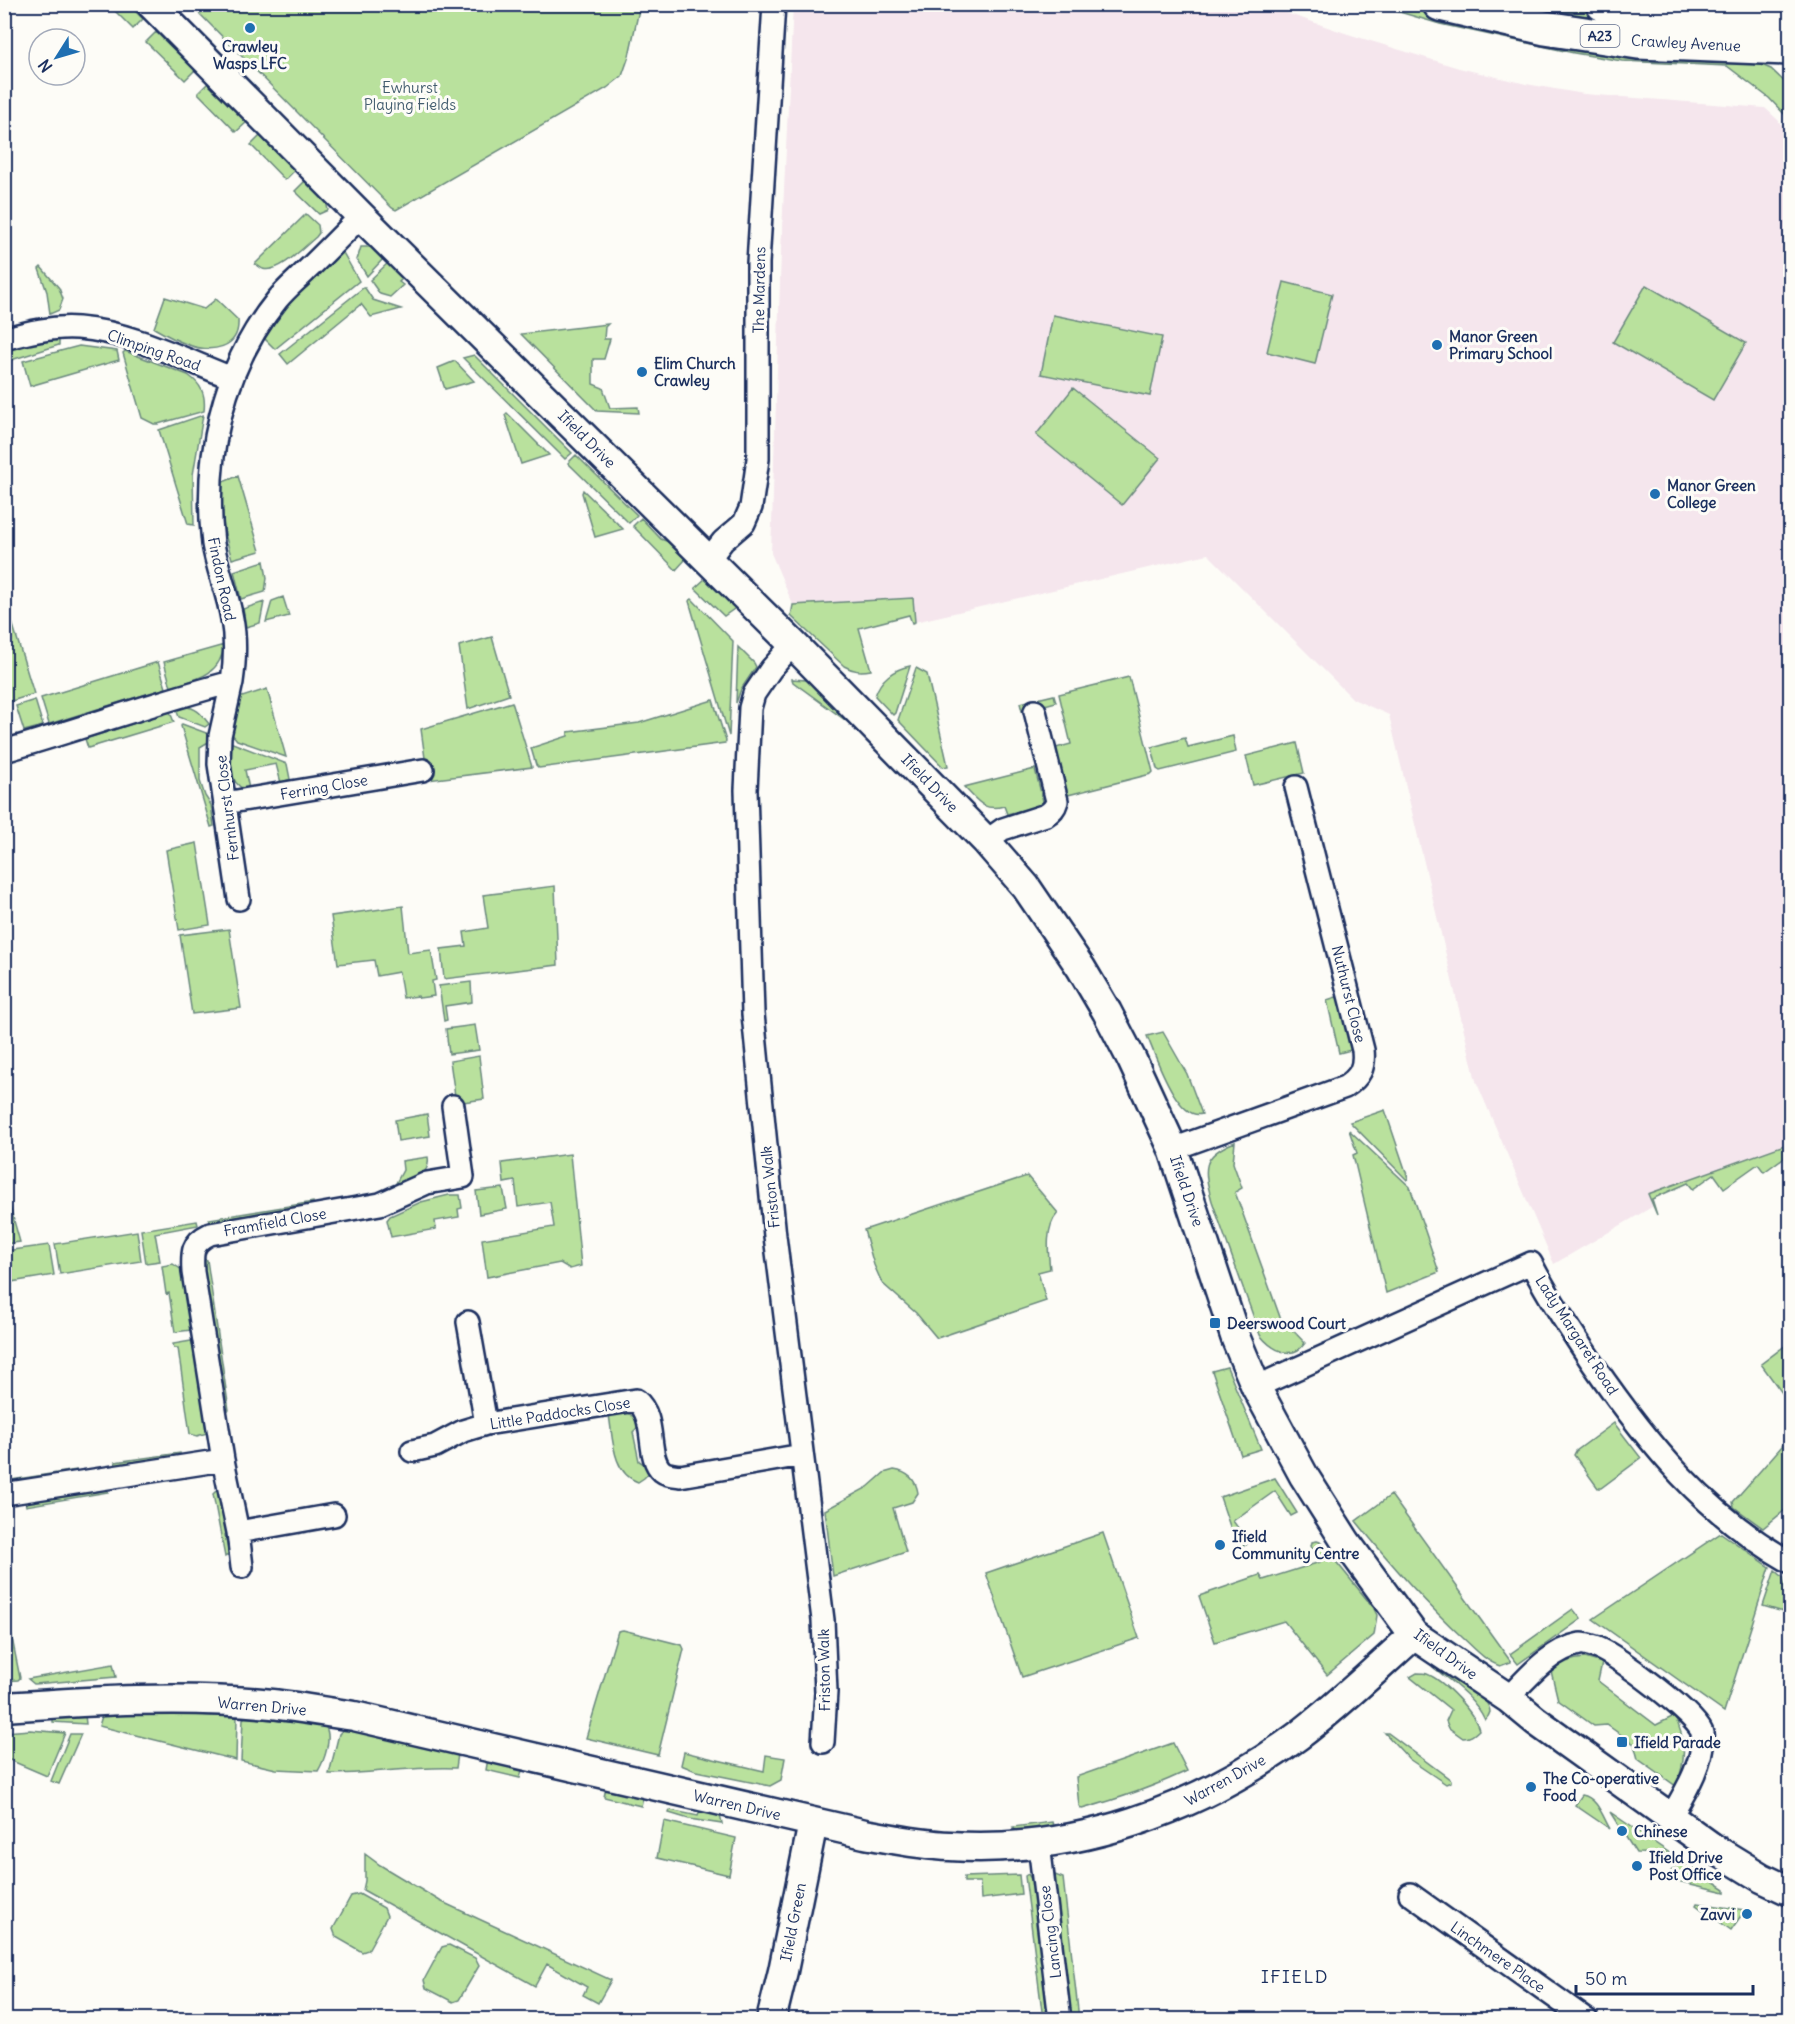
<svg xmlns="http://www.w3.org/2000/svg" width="1795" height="2024" font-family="Delius,sans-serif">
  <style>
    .built { fill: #f5e6ed }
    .green { fill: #b9e19d; stroke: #6a887e; stroke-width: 1.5 }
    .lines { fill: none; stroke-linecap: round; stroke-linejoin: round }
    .street-casing { stroke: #1b2f5e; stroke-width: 26 }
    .secondary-casing { stroke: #1b2f5e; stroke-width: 33 }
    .primary-casing { stroke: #1b2f5e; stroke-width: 38 }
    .street { stroke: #fdfcf7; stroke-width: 21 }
    .secondary { stroke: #fdfcf7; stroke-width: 28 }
    .primary { stroke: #fdfcf7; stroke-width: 33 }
    .poi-dot { fill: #1f6fb2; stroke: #fdfcf7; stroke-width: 2 }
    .labels { text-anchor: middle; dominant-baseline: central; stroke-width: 6; stroke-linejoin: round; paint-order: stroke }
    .shield { fill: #fdfcf7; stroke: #5f6c8c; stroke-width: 1.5 }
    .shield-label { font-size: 14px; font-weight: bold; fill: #1b2f5e }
    .street-label { font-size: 15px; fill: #1b2f5e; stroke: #fdfcf7 }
    .poi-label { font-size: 15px; font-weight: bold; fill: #1b2f5e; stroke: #fdfcf7; text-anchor: start }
    .park-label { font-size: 15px; fill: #425c6e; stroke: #fdfcf7 }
    .quarter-label { font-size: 18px; letter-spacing: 1.5px; fill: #1b2f5e; stroke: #fdfcf7 }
  </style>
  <rect width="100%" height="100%" fill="#fdfcf7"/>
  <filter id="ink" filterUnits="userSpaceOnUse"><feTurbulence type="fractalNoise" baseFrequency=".0167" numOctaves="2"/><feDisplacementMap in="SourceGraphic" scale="12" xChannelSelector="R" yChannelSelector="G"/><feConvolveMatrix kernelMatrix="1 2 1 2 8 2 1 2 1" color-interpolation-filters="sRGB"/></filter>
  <g filter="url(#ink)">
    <path class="built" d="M793 5H1263L1348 34 1459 68 1526 84 1584 94 1765 108 1778 120 1790 138V1143L1648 1194 1652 1207 1554 1264 1476 1081 1389 715 1353 699 1208 554 915 622 912 598 793 605 771 553 781 251Z"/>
    <path class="green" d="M109 5H129L143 19 133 29Z
      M191 5H640L629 56 622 76 607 88 396 210 392 208Z
      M1376 5H1402L1442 17 1759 64 1771 69 1790 87V118H1788L1769 98 1727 66 1622 61 1574 53 1440 24Z
      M1505 5H1565L1619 16 1616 25Z
      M156 32 195 70 185 80 146 42Z
      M208 83 247 122 236 132 198 93Z
      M261 135 295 170 285 180 251 145Z
      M306 180 326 201 328 210 319 214 295 191Z
      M306 214 318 225 319 233 316 237C305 246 279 274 263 269 262 269 256 264 255 264Z
      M361 247H374L384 258 367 276 357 260Z
      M341 249 359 281 275 349 262 336 271 320Z
      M389 262 404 277 399 282 403 285 390 297 380 294 370 280Z
      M41 267 59 288 63 299 59 310 50 314 47 292 39 269Z
      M1284 282 1332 294 1315 364 1267 352Z
      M1646 285 1746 343 1713 400 1613 342Z
      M363 288H365L373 300 401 309 371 317 361 304 288 364 280 354Z
      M165 297 204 309 216 299 238 320C240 349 211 353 189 345 177 341 166 335 154 328Z
      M1053 315 1162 337 1150 396 1041 374Z
      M608 324 605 327 604 339H610L604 359H593V384L603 388 610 408 638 407 639 413 597 411 521 334Z
      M59 340V345L5 362V349L30 343Z
      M79 346 117 351 119 360 30 386 23 361Z
      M125 351 188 375C201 384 206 394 204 411L158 424H154L142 418 123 353Z
      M474 355 572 453 565 459 463 358Z
      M455 361 474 381 445 389 438 368Z
      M1073 388 1160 458 1122 505 1036 435Z
      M507 413 549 455 521 464 505 415Z
      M203 415 193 475 194 525 188 524 159 430Z
      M576 455 637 515 629 523 568 463Z
      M238 476 260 551 232 559C224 533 218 509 223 482Z
      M583 490 623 529 595 537 582 493Z
      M641 518 661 539 677 545 685 554V560L676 570 633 526Z
      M264 561 267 578 265 592 241 599 234 571Z
      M706 578 710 579 737 607 724 616 695 588Z
      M283 597 289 616 266 622 272 601Z
      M913 598 915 622 912 623 909 615 859 628 871 670C860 672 853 671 844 666L791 616 793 605Z
      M5 599 34 694 5 703H4Z
      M692 599 733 641 729 736 689 601Z
      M264 602 260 623 246 627 243 609Z
      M492 637 509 695 468 709 459 646Z
      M224 645C221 675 197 679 171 687L164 662Z
      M738 647 754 663 756 667 741 689 736 703Z
      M158 662 166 688 49 724 41 698Z
      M910 666 895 713 893 715 875 696C880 679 894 669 910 666Z
      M916 668 927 674 948 766 943 767 898 720Z
      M1129 677 1153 772 1151 774 1064 796 1052 749 1071 744 1059 694Z
      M792 679 806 680 813 683 855 723 852 725 793 682Z
      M267 689 286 757 237 740 231 733 239 698Z
      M1054 695 1056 702 1022 711 1020 703Z
      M35 700 43 726 24 731 16 706Z
      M713 700 726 741 725 743 539 768 536 765 531 748 568 736V732L639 723Z
      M512 702 532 767 428 780 421 729Z
      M183 707C196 706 202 715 209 724L205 727 179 717 176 709Z
      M170 712 174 722 88 748 85 739Z
      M182 724 209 734 210 741 200 747V781L205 796 211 805 214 826 211 827 181 726Z
      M1233 736 1236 752 1160 771 1157 769 1152 747 1185 738 1188 747Z
      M230 742 287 764 290 779 281 783 276 764 245 770 249 789 245 790C227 781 229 759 230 742Z
      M1297 743 1304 773 1253 785 1246 756Z
      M1035 769 1044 805 1007 814 1004 806C983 812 978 801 964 787Z
      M197 843 210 925 179 930 166 850Z
      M555 886 558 965 444 979 441 949 466 946 464 932 488 928 483 895Z
      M403 906 408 953 431 950 436 980 432 981 434 996 419 998 418 996 403 998 399 972 377 976 374 960 338 964 331 916Z
      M229 929 241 1008 192 1014 180 935Z
      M471 982 472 1002 445 1006 447 1020 444 1021 439 986Z
      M1336 997 1340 999 1351 1044V1050L1339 1053 1327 1000Z
      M475 1025 479 1050 449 1054 446 1029Z
      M1163 1032 1187 1074 1202 1114C1177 1121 1155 1054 1147 1036Z
      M479 1056 484 1099 456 1103 450 1061Z
      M1385 1110 1408 1178 1407 1180 1350 1122Z
      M427 1114 430 1136 398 1141 395 1120Z
      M1349 1130 1410 1187 1439 1272 1386 1293 1353 1155 1357 1153Z
      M1235 1142 1233 1163 1242 1188 1235 1192 1280 1317 1305 1343C1292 1362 1271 1349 1260 1335L1212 1201C1203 1169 1201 1155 1235 1142Z
      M1790 1143V1153L1764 1172 1758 1164 1724 1188 1714 1174 1693 1189 1688 1183 1652 1199 1657 1215 1648 1194Z
      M570 1154 581 1266 570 1269 560 1263 487 1277 482 1239 554 1227 550 1202 518 1207 515 1181 504 1183 502 1163Z
      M428 1157C431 1176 412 1179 398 1185L396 1183 403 1170 402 1161Z
      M1027 1176 1058 1213C1045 1227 1048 1252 1050 1269L1038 1272 1046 1301 937 1338 916 1313 882 1283 874 1265 864 1230Z
      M503 1188 507 1209 479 1214 476 1191Z
      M449 1195H460L462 1208 458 1209 459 1217 435 1221 436 1229 391 1237 387 1220 390 1216 421 1202Z
      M313 1202 314 1207 210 1223 209 1219Z
      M9 1203 20 1242 5 1244V1204Z
      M197 1221 198 1225 155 1233 160 1261 146 1263 141 1230Z
      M137 1231 141 1261 60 1274 55 1244Z
      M49 1245 54 1275 5 1283V1251Z
      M202 1259 207 1260 229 1410 224 1411Z
      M173 1264 182 1270 194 1328 191 1330 175 1332 169 1293 166 1294 162 1266Z
      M191 1341H194L208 1426 207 1433 197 1436 190 1434 178 1348H174L173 1344Z
      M1790 1342V1404L1761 1364Z
      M1227 1367 1261 1449 1241 1455 1212 1371Z
      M625 1411C632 1415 636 1418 639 1426L633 1432 639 1461 649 1467 650 1472 644 1478 638 1482C612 1473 613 1438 609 1415Z
      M1614 1423 1641 1458 1601 1488H1598L1574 1455 1576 1451Z
      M1790 1437V1506L1763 1528 1734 1507 1733 1502Z
      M180 1453 181 1458 116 1467 115 1462Z
      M76 1470 77 1474 5 1486V1481Z
      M894 1470C907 1472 916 1479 918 1493L912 1502 893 1508 906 1552 833 1576 825 1510 868 1487 884 1473Z
      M1275 1478 1297 1513 1291 1516 1275 1491 1233 1521 1249 1543 1237 1547 1220 1497Z
      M106 1487 108 1492 26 1506 25 1501Z
      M218 1489C223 1501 233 1522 225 1535L229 1554 225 1557 213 1494Z
      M1391 1495 1511 1662 1500 1666C1485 1661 1474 1648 1463 1638 1424 1602 1389 1562 1356 1521Z
      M1103 1533 1139 1638 1022 1677 986 1573Z
      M1721 1533 1770 1567 1724 1712 1593 1619Z
      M1317 1541 1320 1542 1373 1607 1377 1615 1374 1635 1327 1675 1284 1621 1215 1642 1199 1596 1260 1575 1263 1580 1320 1562 1311 1546 1312 1542Z
      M1775 1570 1783 1577 1784 1584 1790 1588V1614L1763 1606Z
      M1573 1609 1581 1619 1518 1664 1510 1654Z
      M9 1623 20 1678 18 1680 5 1681V1624Z
      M623 1630 682 1645 684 1649 658 1755 586 1738 618 1631Z
      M1585 1658 1602 1663 1598 1681 1656 1725 1674 1716C1687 1739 1686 1762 1676 1786L1638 1759 1634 1744 1607 1725 1594 1726 1558 1700 1551 1671C1562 1663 1571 1659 1585 1658Z
      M113 1664 116 1677 34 1684 28 1679Z
      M1434 1668C1448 1669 1490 1697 1490 1712 1489 1716 1487 1718 1485 1720 1475 1698 1453 1683 1434 1668Z
      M1417 1673C1420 1673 1424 1673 1427 1674 1443 1680 1475 1713 1479 1730 1474 1735 1470 1738 1463 1738L1449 1728 1446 1721 1451 1710 1410 1677Z
      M179 1714 237 1717 236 1760 99 1726 102 1716 108 1715Z
      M85 1715 86 1724 53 1722V1717Z
      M245 1717 325 1726C333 1737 324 1761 318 1771L276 1769 241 1761 243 1719Z
      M348 1729 458 1754 456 1768C414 1766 372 1774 329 1774L339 1734 343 1730Z
      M30 1730 65 1733 47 1776 5 1758V1732Z
      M1385 1733H1388L1451 1780V1782L1446 1784 1409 1759Z
      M70 1734H81L59 1784 51 1781Z
      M1173 1743 1187 1771C1153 1787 1118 1799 1082 1809L1079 1806 1076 1777Z
      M684 1752 764 1771 766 1755 785 1758 781 1780 770 1786 696 1771 681 1765Z
      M488 1759 523 1767 520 1778 486 1770Z
      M606 1787 643 1797 641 1806 604 1797Z
      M1582 1795C1597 1797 1603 1817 1610 1829L1575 1805Z
      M701 1808 719 1811 722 1824 689 1819 669 1813 670 1810 698 1816Z
      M1610 1812 1671 1854 1636 1853Z
      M664 1821 736 1838 729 1875 657 1858Z
      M1052 1822 1054 1829 1019 1834 1013 1827Z
      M365 1854 380 1865 440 1901 611 1980 598 2003 583 1995 587 1987 547 1964 535 1986 363 1890 365 1881Z
      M1681 1860 1725 1889V1892L1665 1878Z
      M1028 1874 1034 1884 1052 2019H1043L1025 1876Z
      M1019 1875 1021 1894 981 1899 980 1882H964V1877Z
      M1055 1875 1063 1878 1079 2019H1069L1054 1880Z
      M359 1894 384 1908 387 1916 368 1950 362 1952 336 1937 333 1929 351 1896Z
      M1697 1903 1745 1910 1731 1930 1696 1905Z
      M449 1945 475 1958 479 1966 459 2000 453 2002 426 1988 424 1980 442 1947Z"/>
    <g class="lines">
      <defs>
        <path id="street" d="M4 339C28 332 53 326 78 328 131 332 183 359 232 378
          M709 559 723 541 744 523 751 507 758 459V263L774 4
          M793 644 771 669 754 694 750 708 746 790 753 1014 775 1236 823 1620 826 1692 823 1742
          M232 682 220 736 219 764 239 899
          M4 751C81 729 155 702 232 682 235 661 236 640 232 619 228 594 217 569 213 544 203 458 222 368 277 300 286 289 297 280 306 271 325 253 343 234 361 216
          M225 803 423 770
          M986 841 1003 829 1046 815C1052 811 1055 808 1057 801L1035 711
          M1173 1149 1345 1087C1360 1077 1365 1068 1363 1050L1296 787
          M468 1322 486 1424
          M1256 1387 1531 1263C1549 1298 1571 1331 1593 1364 1649 1445 1704 1513 1790 1562
          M412 1451 435 1446 463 1431 486 1424 636 1400C658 1418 645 1456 662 1471 667 1475 674 1475 680 1476L802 1455
          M223 1460 238 1532 242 1567
          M4 1494 223 1460 193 1272C192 1253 191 1243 210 1234L380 1204 427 1183 463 1177 453 1106
          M238 1532 334 1515
          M1508 1698C1527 1678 1551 1649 1580 1644 1585 1643 1592 1646 1598 1648 1615 1654 1700 1717 1702 1733 1706 1760 1683 1796 1670 1818
          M1039 1844 1060 2020
          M1410 1894 1587 2020"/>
        <path id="secondary" d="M151 4 361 216 793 644 986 841 1026 887 1081 968 1107 1012 1132 1060 1173 1149 1236 1339 1256 1387 1304 1476 1346 1542 1414 1635 1508 1698 1536 1721 1713 1848 1762 1878 1790 1891
          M4 1707C93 1701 183 1695 272 1704 299 1707 326 1712 354 1716L865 1834C893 1839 922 1845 950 1846 1075 1854 1198 1810 1298 1736 1339 1705 1376 1669 1414 1635
          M771 2020 783 1971 813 1823"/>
        <path id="primary" d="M1440 4 1545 28 1638 42 1790 48
          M1603 4C1665 17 1727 23 1790 22"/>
      </defs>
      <use href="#street" class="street-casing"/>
      <use href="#secondary" class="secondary-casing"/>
      <use href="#primary" class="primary-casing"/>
      <use href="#street" class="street"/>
      <use href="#secondary" class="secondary"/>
      <use href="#primary" class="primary"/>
    </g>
  </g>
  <g class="poi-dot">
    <circle cx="250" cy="28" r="6"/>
    <circle cx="1437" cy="345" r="6"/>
    <circle cx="642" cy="372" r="6"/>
    <circle cx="1655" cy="494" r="6"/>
    <rect x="1209" y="1317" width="12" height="12" rx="3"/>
    <circle cx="1220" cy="1545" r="6"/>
    <rect x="1616" y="1736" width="12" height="12" rx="3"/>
    <circle cx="1531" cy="1787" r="6"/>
    <circle cx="1622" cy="1831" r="6"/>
    <circle cx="1637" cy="1866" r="6"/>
    <circle cx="1747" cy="1914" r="6"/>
  </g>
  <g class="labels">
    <rect class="shield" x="1580.5" y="25" width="39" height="22" rx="4.5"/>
    <g class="shield-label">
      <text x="1600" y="36">A23</text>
    </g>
    <g class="street-label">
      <text transform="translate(1686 43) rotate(3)">Crawley Avenue</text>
      <text transform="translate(759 290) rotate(-89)">The Mardens</text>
      <text transform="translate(154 350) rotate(19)">Climping Road</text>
      <text transform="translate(587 439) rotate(45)">Ifield Drive</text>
      <text transform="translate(222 579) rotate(78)">Findon Road</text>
      <text transform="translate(930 783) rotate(46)">Ifield Drive</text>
      <text transform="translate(324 787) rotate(-10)">Ferring Close</text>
      <text transform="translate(227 808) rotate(-97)">Fernhurst Close</text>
      <text transform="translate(1349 994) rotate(76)">Nuthurst Close</text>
      <text transform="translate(770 1187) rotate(-96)">Friston Walk</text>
      <text transform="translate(1187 1191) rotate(71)">Ifield Drive</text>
      <text transform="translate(275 1222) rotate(-10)">Framfield Close</text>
      <text transform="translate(1577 1335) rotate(57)">Lady Margaret Road</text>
      <text transform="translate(560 1413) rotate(-9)">Little Paddocks Close</text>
      <text transform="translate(1446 1654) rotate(36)">Ifield Drive</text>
      <text transform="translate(824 1670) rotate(-91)">Friston Walk</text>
      <text transform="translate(262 1706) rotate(5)">Warren Drive</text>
      <text transform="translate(1225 1780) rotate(-29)">Warren Drive</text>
      <text transform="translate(737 1805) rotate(13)">Warren Drive</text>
      <text transform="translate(793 1922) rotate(-79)">Ifield Green</text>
      <text transform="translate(1050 1932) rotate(-97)">Lancing Close</text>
      <text transform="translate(1498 1957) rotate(35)">Linchmere Place</text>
    </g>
    <g class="poi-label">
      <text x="250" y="46" text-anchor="middle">Crawley<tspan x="250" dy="17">Wasps LFC</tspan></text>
      <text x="1449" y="336">Manor Green<tspan x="1449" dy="17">Primary School</tspan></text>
      <text x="654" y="363">Elim Church<tspan x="654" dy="17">Crawley</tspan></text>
      <text x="1667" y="485">Manor Green<tspan x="1667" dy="17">College</tspan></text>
      <text x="1227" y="1323">Deerswood Court</text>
      <text x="1232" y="1536">Ifield<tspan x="1232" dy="17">Community Centre</tspan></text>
      <text x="1634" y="1742">Ifield Parade</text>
      <text x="1543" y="1778">The Co-operative<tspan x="1543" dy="17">Food</tspan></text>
      <text x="1634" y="1831">Chinese</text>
      <text x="1649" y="1857">Ifield Drive<tspan x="1649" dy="17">Post Office</tspan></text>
      <text x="1735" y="1914" text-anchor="end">Zavvi</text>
    </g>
    <g class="park-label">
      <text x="410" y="87">Ewhurst<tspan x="410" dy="17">Playing Fields</tspan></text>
    </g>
    <g class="quarter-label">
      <text x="1295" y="1976">IFIELD</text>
    </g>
  </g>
  <rect width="1795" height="2024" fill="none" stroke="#fdfcf7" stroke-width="24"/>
  <rect x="12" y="12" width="1771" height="2000" fill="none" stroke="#1b2f5e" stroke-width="2" filter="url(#ink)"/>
  <g transform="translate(57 57) rotate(233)"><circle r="28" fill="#fdfcf7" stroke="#a3aaba" stroke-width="1.5"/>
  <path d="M0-4.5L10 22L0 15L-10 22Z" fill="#1f6fb2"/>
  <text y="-9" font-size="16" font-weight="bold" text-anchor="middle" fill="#1b2f5e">N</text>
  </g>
  <path d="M1576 1985v9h177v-9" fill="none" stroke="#1b2f5e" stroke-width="3"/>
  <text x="1585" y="1985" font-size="18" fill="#1b2f5e" stroke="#fdfcf7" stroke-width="4.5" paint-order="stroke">50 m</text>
</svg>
